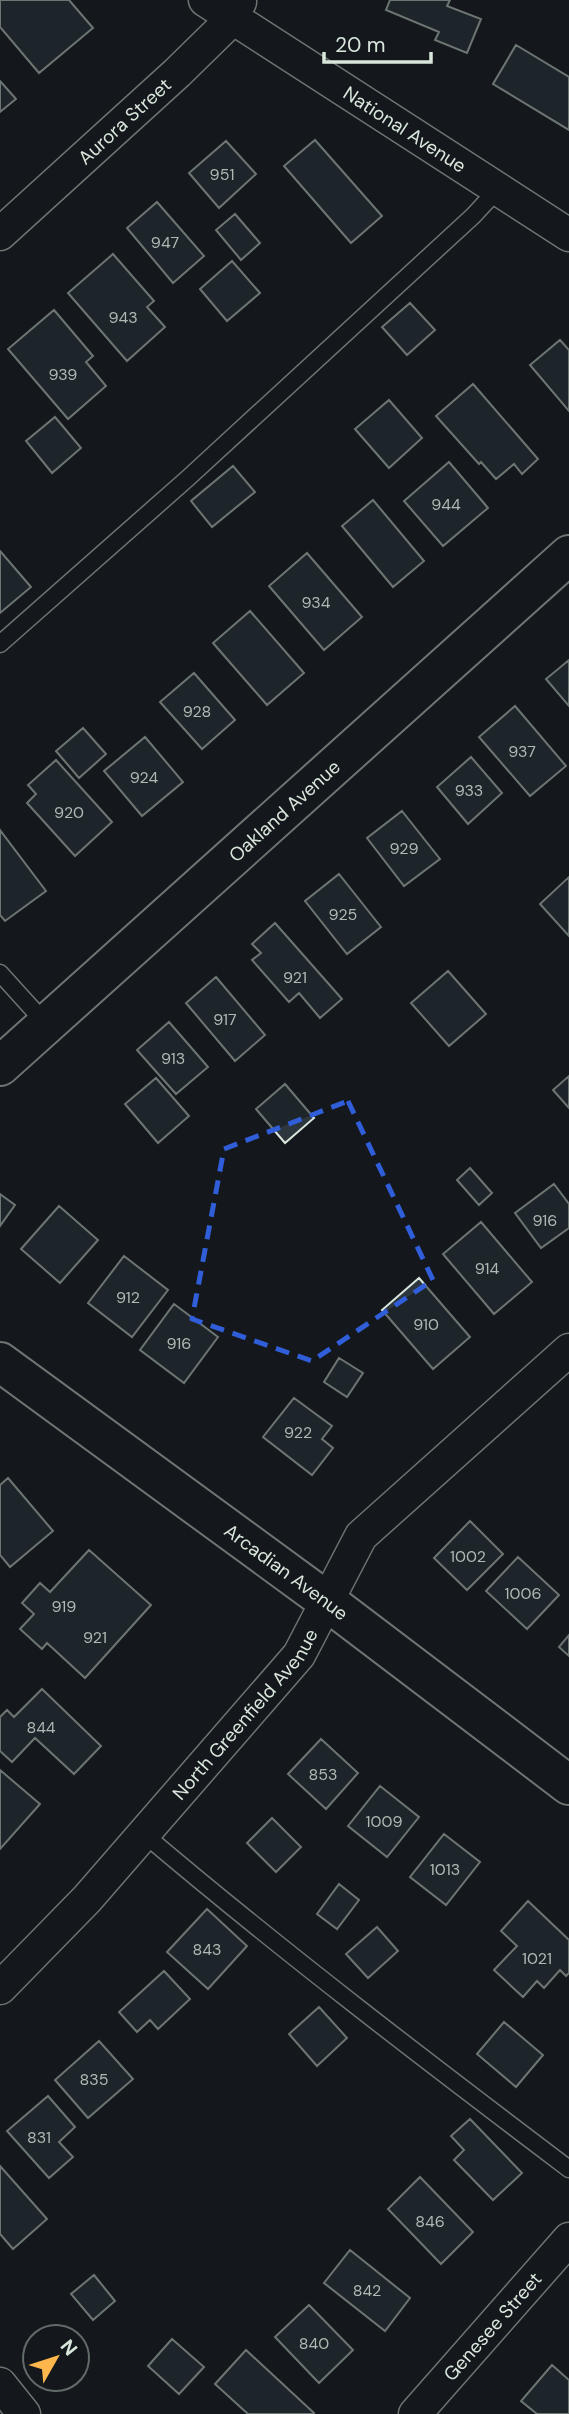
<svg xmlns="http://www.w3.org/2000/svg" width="569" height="2414" font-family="'DM Sans',sans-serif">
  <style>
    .building { fill: #2c363c; stroke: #d8e6dc; stroke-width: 2 }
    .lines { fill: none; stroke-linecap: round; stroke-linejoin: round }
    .lane-casing { stroke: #d8e6dc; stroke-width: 19 }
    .street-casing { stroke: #d8e6dc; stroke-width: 35 }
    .secondary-casing { stroke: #d8e6dc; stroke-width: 42 }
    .lane { stroke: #14181c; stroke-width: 16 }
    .street { stroke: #14181c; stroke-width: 32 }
    .secondary { stroke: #14181c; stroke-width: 38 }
    .marked { fill: none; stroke: #305dd8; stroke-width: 5; stroke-dasharray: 14 9; stroke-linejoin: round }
    .labels { text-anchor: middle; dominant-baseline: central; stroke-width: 5; stroke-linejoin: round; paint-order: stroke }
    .number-label { font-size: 16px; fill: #adbab4 }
    .street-label { font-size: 19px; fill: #d8e6dc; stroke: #14181c }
  </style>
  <rect width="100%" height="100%" fill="#14181c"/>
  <path class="building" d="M0 0H69L93 28 39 73 0 27Z
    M390 0H450L447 6 481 19 467 53 435 40 439 32 386 10Z
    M516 45 569 77V130L493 84Z
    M0 81 16 99 0 112Z
    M315 140 382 216 351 243 284 166Z
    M226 141 256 174 219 208 189 173Z
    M157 202 204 256 173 283 127 228Z
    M235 214 260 243 241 260 216 230Z
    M113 254 154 301 147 307 165 327 127 361 68 293Z
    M232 261 260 293 227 321 200 289Z
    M410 303 435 330 407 355 382 327Z
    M54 310 93 356 86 362 106 386 68 419 8 349Z
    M560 340 569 350V411L530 365Z
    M473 384 538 459 522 474 514 464 496 479 481 462 479 464 436 416Z
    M389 400 422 438 389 468 355 429Z
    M55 417 81 448 52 473 26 441Z
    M449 462 488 508 443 546 404 501Z
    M233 466 255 492 212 527 191 501Z
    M373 500 424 561 393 587 342 526Z
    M0 551 31 587 0 613Z
    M307 553 362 617 324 650 269 586Z
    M250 611 304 673 267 705 213 643Z
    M569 660V706L546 679Z
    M194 673 235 720 202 749 160 702Z
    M515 706 566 766 530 796 479 737Z
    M83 728 106 754 79 778 56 751Z
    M145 737 183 782 142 816 104 771Z
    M471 757 502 793 468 824 437 787Z
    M56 760 112 822 75 856 27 803 36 794 28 785Z
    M402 811 440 859 404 886 367 838Z
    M0 830 46 891 5 921 0 915Z
    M339 874 381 927 347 954 305 901Z
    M569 877V936L540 904Z
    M275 923 342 999 320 1018 299 993 289 1002 252 960 261 953 252 944Z
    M448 971 486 1014 449 1046 411 1003Z
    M216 977 265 1035 235 1061 186 1003Z
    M169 1022 208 1067 176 1094 137 1050Z
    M569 1076V1108L553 1090Z
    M156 1078 189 1116 158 1143 125 1104Z
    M285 1084 314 1118 285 1143 256 1109Z
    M470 1168 492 1193 479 1205 457 1180Z
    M554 1184 569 1204V1228L541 1248 515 1213Z
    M0 1194 15 1205 0 1226Z
    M59 1206 98 1240 60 1283 21 1249Z
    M481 1222 532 1282 494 1314 443 1254Z
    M124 1256 168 1290 132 1337 88 1303Z
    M419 1278 470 1337 433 1369 382 1310Z
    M174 1304 218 1337 184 1383 140 1350Z
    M339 1358 363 1373 347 1397 324 1382Z
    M294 1398 332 1426 322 1439 333 1448 312 1475 263 1437Z
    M8 1478 53 1531 10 1567 0 1555V1485Z
    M470 1521 503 1554 467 1590 434 1558Z
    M89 1550 151 1605 85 1678 47 1643 42 1649 20 1629 34 1614 22 1603 40 1583 50 1592Z
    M518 1557 559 1595 527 1629 486 1591Z
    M569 1635V1656L559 1647Z
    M42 1689 101 1746 74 1774 35 1738 12 1762 0 1751V1717L7 1710 14 1717Z
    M321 1739 358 1773 326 1809 288 1774Z
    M0 1770 40 1804 0 1849Z
    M380 1786 419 1817 387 1857 348 1826Z
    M272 1818 301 1847 276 1872 247 1843Z
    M444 1834 480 1862 446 1905 410 1877Z
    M339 1884 359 1900 337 1929 317 1914Z
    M528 1901 569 1940V1973L566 1976 560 1970 544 1988 537 1981 523 1997 494 1970 517 1946 501 1931Z
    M207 1909 247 1946 208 1989 167 1952Z
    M377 1927 398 1951 368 1978 346 1954Z
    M164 1971 190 1999 158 2029 150 2020 137 2032 119 2012Z
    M319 2007 347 2038 317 2066 289 2034Z
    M504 2022 543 2055 516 2087 477 2054Z
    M99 2041 133 2079 88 2118 55 2080Z
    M48 2096 75 2127 59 2142 73 2157 49 2178 7 2131Z
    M470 2119 522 2173 493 2200 454 2160 464 2150 451 2136Z
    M0 2166 47 2219 13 2249 0 2234Z
    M420 2177 473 2232 441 2264 388 2209Z
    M350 2250 410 2298 385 2331 324 2283Z
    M94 2275 115 2301 93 2320 71 2294Z
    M309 2305 353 2350 319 2383 275 2337Z
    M172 2339 204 2367 179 2394 148 2366Z
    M246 2350 314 2413 313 2414H248L215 2384Z
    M552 2365 569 2380V2414H537L521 2401Z"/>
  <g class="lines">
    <defs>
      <path id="lane" d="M0 644 188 478 473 216 498 189
        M0 973 47 1025
        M144 1834C282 1951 425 2060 569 2169"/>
      <g id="street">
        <path id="s1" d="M205 0 569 235"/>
        <path id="s2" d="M0 234 177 73 223 28 240 2"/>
        <path id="s3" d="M0 1988 87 1899 299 1655 361 1536 569 1350"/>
        <path d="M0 2384 24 2414"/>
        <path id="s4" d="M415 2414 569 2239"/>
      </g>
      <g id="secondary">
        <path id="s5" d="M0 1066 569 555"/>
        <path id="s6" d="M0 1362 328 1602 569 1785"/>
      </g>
    </defs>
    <use href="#lane" class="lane-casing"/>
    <use href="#street" class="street-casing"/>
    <use href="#secondary" class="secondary-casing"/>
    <use href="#lane" class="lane"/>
    <use href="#street" class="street"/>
    <use href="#secondary" class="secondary"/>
  </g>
  <path d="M0 0H569V2414H0ZM348 1101 433 1280 312 1361 192 1319 224 1149Z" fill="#14181c" fill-opacity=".55" fill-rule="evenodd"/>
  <path class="marked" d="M348 1101 433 1280 312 1361 192 1319 224 1149Z"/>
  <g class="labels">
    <g class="number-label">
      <text x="222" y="174">951</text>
      <text x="165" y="242">947</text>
      <text x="123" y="317">943</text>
      <text x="63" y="374">939</text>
      <text x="446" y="504">944</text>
      <text x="316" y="602">934</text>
      <text x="197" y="711">928</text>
      <text x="522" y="751">937</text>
      <text x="144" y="777">924</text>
      <text x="469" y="790">933</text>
      <text x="69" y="812">920</text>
      <text x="404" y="848">929</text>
      <text x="343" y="914">925</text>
      <text x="295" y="977">921</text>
      <text x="225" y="1019">917</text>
      <text x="173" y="1058">913</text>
      <text x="545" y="1220">916</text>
      <text x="487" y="1268">914</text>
      <text x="128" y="1297">912</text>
      <text x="426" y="1324">910</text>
      <text x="179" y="1343">916</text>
      <text x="298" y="1432">922</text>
      <text x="468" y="1556">1002</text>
      <text x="523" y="1593">1006</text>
      <text x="64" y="1606">919</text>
      <text x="95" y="1637">921</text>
      <text x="41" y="1727">844</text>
      <text x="323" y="1774">853</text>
      <text x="384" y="1821">1009</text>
      <text x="445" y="1869">1013</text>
      <text x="207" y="1949">843</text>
      <text x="537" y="1958">1021</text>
      <text x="94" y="2079">835</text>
      <text x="39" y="2137">831</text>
      <text x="430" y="2221">846</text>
      <text x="367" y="2290">842</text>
      <text x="314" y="2343">840</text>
    </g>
    <g class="street-label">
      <text stroke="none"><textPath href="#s2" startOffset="168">Aurora Street</textPath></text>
      <text stroke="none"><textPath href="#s1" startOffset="238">National Avenue</textPath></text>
      <text stroke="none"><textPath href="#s5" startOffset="382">Oakland Avenue</textPath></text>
      <text stroke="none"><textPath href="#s6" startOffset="355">Arcadian Avenue</textPath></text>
      <text stroke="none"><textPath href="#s3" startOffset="368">North Greenfield Avenue</textPath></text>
      <text stroke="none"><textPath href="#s4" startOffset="117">Genesee Street</textPath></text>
    </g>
  </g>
  <g transform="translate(56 2358) rotate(51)"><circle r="33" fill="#14181c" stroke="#626a69" stroke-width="2"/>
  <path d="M0-5L12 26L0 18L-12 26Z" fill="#ffb74d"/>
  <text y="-10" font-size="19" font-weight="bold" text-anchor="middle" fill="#d8e6dc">N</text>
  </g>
  <path d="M324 52v10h107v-10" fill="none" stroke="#d8e6dc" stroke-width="3.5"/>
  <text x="335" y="52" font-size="21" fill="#d8e6dc" stroke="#14181c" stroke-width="5" paint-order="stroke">20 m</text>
</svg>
